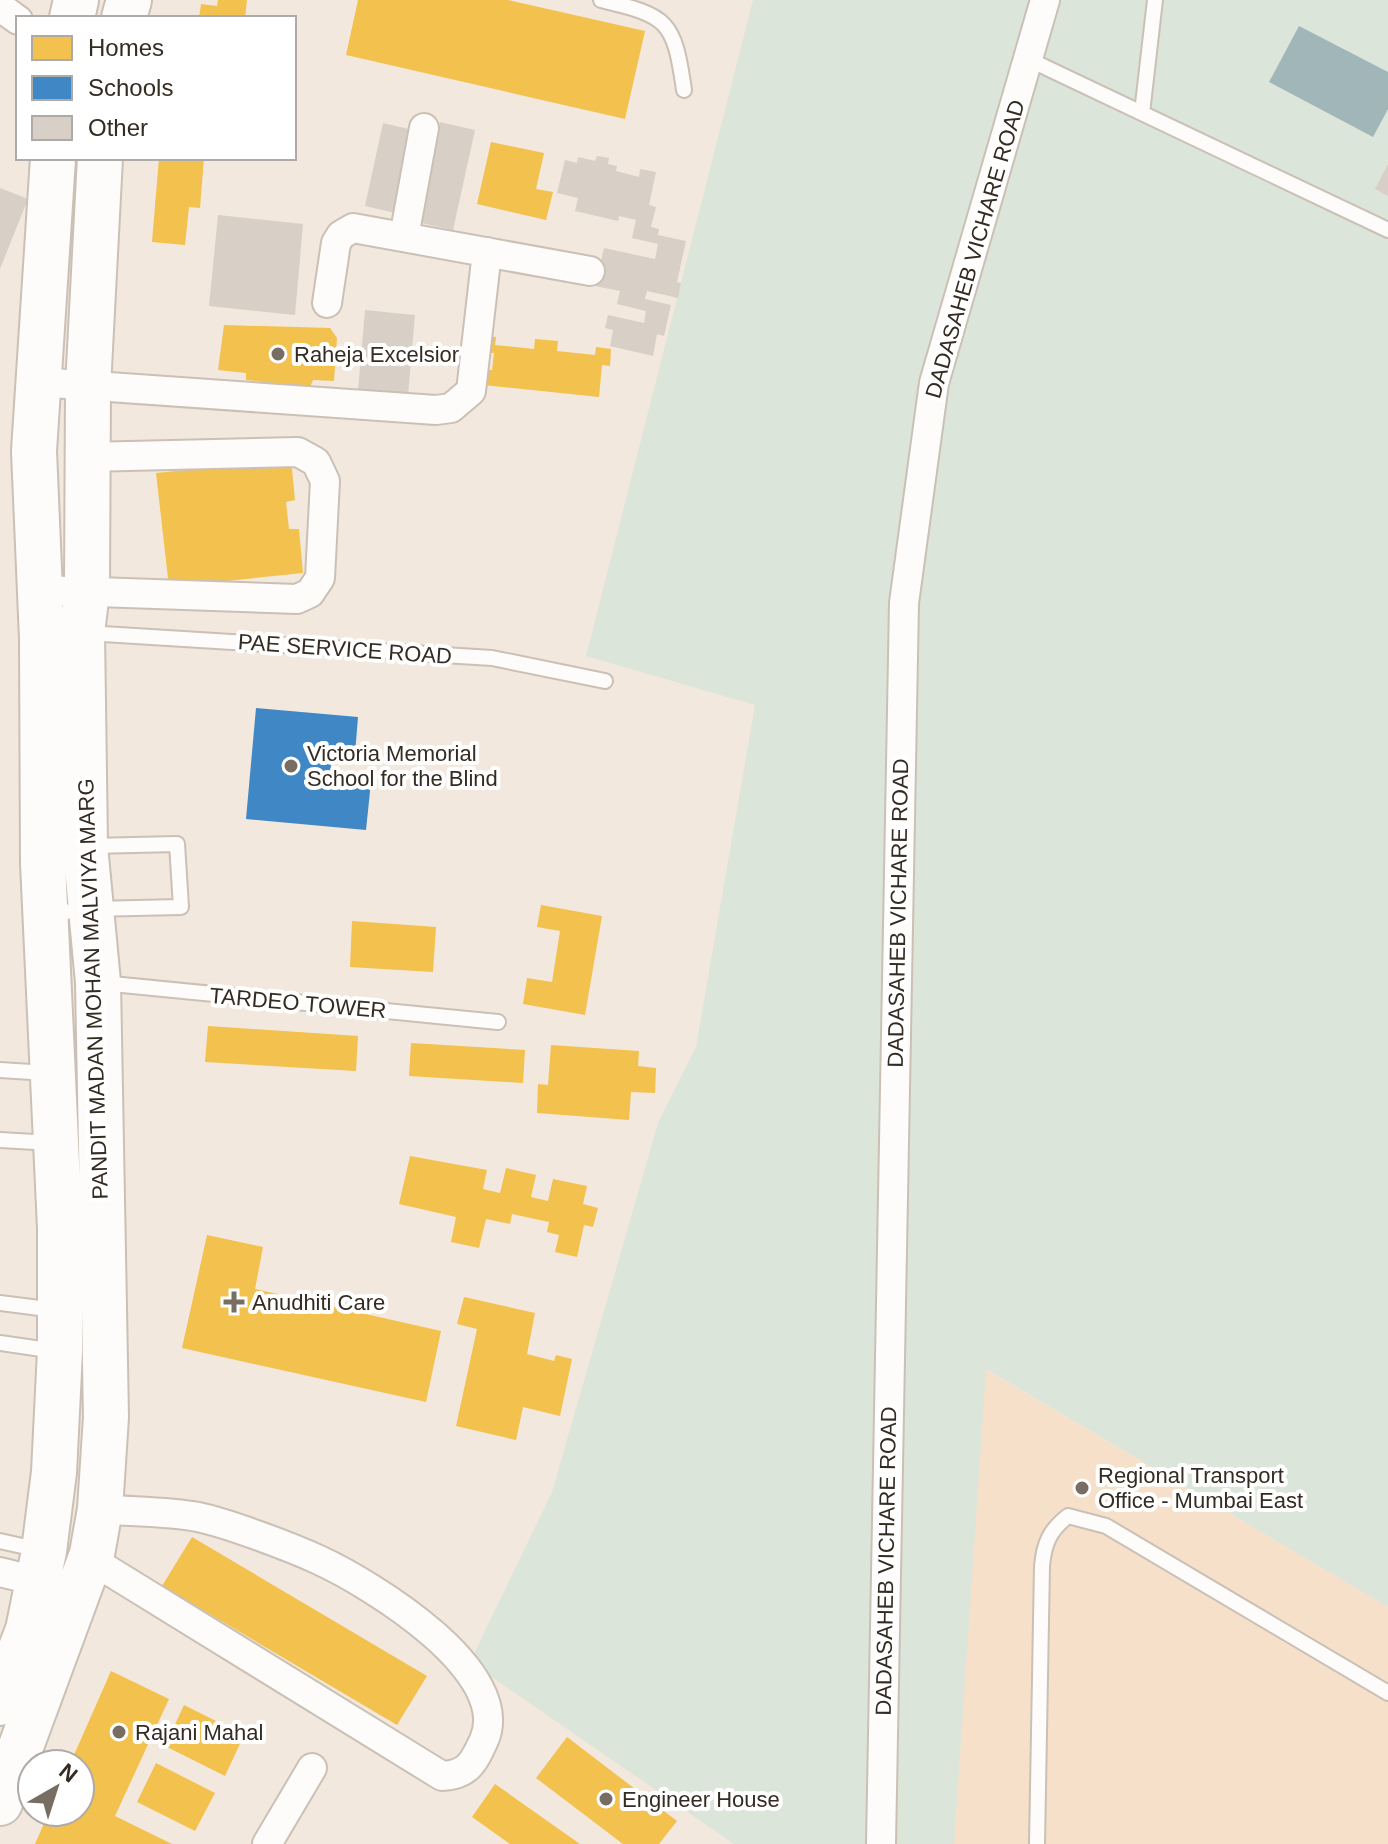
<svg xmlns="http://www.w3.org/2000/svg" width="1388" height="1844" font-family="Arial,sans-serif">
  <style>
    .built { fill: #f6e0ca }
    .green { fill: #dce5d9 }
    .water { fill: #a0b6b9 }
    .homes { fill: #f2c14e }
    .schools { fill: #3f88c5 }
    .building { fill: #d8cfc6 }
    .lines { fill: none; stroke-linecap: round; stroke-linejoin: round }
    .lane-casing { stroke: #cac0b6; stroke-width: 18 }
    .street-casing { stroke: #cac0b6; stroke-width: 32 }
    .primary-casing { stroke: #cac0b6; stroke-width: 48 }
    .lane { stroke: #fdfcfa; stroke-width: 14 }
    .street { stroke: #fdfcfa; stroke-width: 28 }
    .primary { stroke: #fdfcfa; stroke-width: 44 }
    .poi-dot { fill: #776d63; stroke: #fff; stroke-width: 3 }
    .labels { text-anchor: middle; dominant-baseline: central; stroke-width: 8; stroke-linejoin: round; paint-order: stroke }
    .street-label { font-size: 22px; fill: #342b22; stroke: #fff }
    .poi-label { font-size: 22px; fill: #342b22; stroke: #fff; text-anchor: start }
  </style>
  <rect width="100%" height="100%" fill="#f3e8dd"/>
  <path class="built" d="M985 1369 1388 1607V1844H954Z"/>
  <path class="green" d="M753 0H1388V1607L986 1369 954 1844H734L470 1662 552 1492 658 1123 696 1047 755 705 586 656Z"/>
  <path class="water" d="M1299 26 1388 72V109L1373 137 1269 82Z"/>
  <path class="homes" d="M218 0H247L245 18H199L201 4 217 6Z
    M358 0H508L645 31 625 119 346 55Z
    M491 142 544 153 536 189 553 192 546 220 477 204Z
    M159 158H204L200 208 189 207 185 245 152 242Z
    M224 325 330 328 337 338 334 381 313 380 310 387 246 380V373L218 370Z
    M484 336 496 337 495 345 534 349 535 339 558 341 557 351 595 355 596 347 611 349 610 366 602 365 599 397 483 385 484 370H492L494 353 482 352Z
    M291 459 295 500 286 502 289 529H299L303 573 169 587 156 473Z
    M541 905 602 916 585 1015 523 1004 527 978 552 982 560 931 537 927Z
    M352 921 436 927 433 972 350 967Z
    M208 1026 358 1036 356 1071 205 1062Z
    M411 1043 525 1050 523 1083 409 1076Z
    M551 1045 639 1051 638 1066 656 1068 655 1093 631 1092 629 1120 537 1113 538 1084 548 1085Z
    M410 1156 487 1170 483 1189 500 1193 506 1168 536 1175 531 1197 548 1201 553 1179 587 1186 583 1204 598 1208 593 1227 584 1225 577 1257 555 1252 559 1235 547 1232 549 1222 512 1214 510 1224 486 1219 479 1248 451 1242 456 1217 399 1204Z
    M207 1235 263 1247 255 1289 441 1331 426 1402 182 1348Z
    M464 1297 535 1313 527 1354 554 1361 556 1355 572 1359 560 1416 523 1407 516 1440 456 1426 477 1329 457 1324Z
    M192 1537 427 1676 397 1725 162 1586Z
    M111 1671 169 1699 115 1816 172 1844H35L49 1812H80V1764H70Z
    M184 1705 244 1735 225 1776 165 1746Z
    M567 1737 677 1821 659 1844H623L536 1778Z
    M156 1763 215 1793 195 1831 137 1802Z
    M495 1784 580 1844H510L472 1817Z"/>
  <path class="schools" d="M256 708 358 717 355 754 332 752 330 778 371 782 366 830 246 819Z"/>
  <path class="building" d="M440 122 475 130 453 230 417 222Z
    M383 123 413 130 395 213 365 206Z
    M597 156 609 158 608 164 617 166 616 171 639 177 640 169 656 172 649 205 656 207 651 227 659 229 658 235 686 241 677 282 681 283 678 298 647 291 645 299 671 305 664 336 657 334 653 356 610 346 613 330 605 328 608 315 644 323 646 311 617 304 620 291 595 286 604 248 655 259 658 244 632 238 636 220 619 216 618 221 575 211 578 198 557 193 565 160 577 163 578 157 595 161Z
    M1388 164V196L1375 189Z
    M0 188 28 199 0 269Z
    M218 215 303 224 295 315 209 306Z
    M365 310 415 315 408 395 358 391Z"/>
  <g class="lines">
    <defs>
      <path id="lane" d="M601 0C668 16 674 20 684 90
        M1028 59 1388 230
        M1142 113 1155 0
        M87 633 492 658 605 681
        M48 914 90 909 181 907 177 844 90 846
        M102 983 498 1022
        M0 1070 47 1073
        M0 1140 52 1143
        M0 1303 55 1310
        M0 1343 55 1351
        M0 1541 40 1550
        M1037 1844 1042 1566C1044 1543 1050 1530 1068 1516L1106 1526 1388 1693"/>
      <path id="street" d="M0 7 18 20
        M404 237 424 128
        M327 303 336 243 341 235 353 228 590 271
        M38 382 436 410 451 408 471 391 487 252
        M39 590 297 599 310 593 320 578 325 481 316 462 298 452 86 457
        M90 1559 442 1776C468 1775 474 1762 484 1740 514 1671 371 1584 319 1560 291 1547 227 1523 198 1517 166 1511 132 1512 100 1509
        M0 1572 54 1585
        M267 1844 312 1768
        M881 1844 904 603 934 383 1045 0"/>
      <path id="primary" d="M72 18 76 0
        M124 18 129 0
        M0 1703 28 1630 44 1551 54 1472 60 1351V1228L43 863 42 639 34 451 53 158
        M0 1803 92 1554 100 1509 106 1417 98 982 85 846 82 632 87 592 88 387 100 158"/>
    </defs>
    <use href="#lane" class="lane-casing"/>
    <use href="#street" class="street-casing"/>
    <use href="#primary" class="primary-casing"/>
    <use href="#lane" class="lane"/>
    <use href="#street" class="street"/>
    <use href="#primary" class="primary"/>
  </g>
  <g class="poi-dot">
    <circle cx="278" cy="354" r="8"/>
    <circle cx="291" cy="766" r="8"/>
    <path d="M230 1290h8v8h8v8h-8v8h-8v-8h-8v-8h8z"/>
    <circle cx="1082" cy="1488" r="8"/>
    <circle cx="119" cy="1732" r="8"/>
    <circle cx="606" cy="1799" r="8"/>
  </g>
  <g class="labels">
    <g class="street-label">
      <text transform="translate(975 249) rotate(-74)">DADASAHEB VICHARE ROAD</text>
      <text transform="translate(345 649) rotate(4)">PAE SERVICE ROAD</text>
      <text transform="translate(898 913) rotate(-89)">DADASAHEB VICHARE ROAD</text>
      <text transform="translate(93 989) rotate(-92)">PANDIT MADAN MOHAN MALVIYA MARG</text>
      <text transform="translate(298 1003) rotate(5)">TARDEO TOWER</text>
      <text transform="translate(886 1561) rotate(-89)">DADASAHEB VICHARE ROAD</text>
    </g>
    <g class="poi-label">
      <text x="294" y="354">Raheja Excelsior</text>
      <text x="307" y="753">Victoria Memorial<tspan x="307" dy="25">School for the Blind</tspan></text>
      <text x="252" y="1302">Anudhiti Care</text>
      <text x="1098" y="1475">Regional Transport<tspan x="1098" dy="25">Office - Mumbai East</tspan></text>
      <text x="135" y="1732">Rajani Mahal</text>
      <text x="622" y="1799">Engineer House</text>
    </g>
  </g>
  <rect x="16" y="16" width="280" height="144" fill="#ffffff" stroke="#aeaaa7" stroke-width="2"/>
  <rect x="32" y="36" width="40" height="24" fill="#f2c14e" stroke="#aeaaa7" stroke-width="2"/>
  <text x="88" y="56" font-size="24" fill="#342b22">Homes</text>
  <rect x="32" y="76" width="40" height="24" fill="#3f88c5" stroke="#aeaaa7" stroke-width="2"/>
  <text x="88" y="96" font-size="24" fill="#342b22">Schools</text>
  <rect x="32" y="116" width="40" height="24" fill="#d8cfc6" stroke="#aeaaa7" stroke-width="2"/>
  <text x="88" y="136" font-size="24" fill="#342b22">Other</text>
  <g transform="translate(56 1788) rotate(39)"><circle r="38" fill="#ffffff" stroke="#aeaaa7" stroke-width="2"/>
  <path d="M0-6L14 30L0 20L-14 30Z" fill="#776d63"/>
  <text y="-12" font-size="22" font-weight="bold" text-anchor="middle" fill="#342b22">N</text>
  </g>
</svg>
